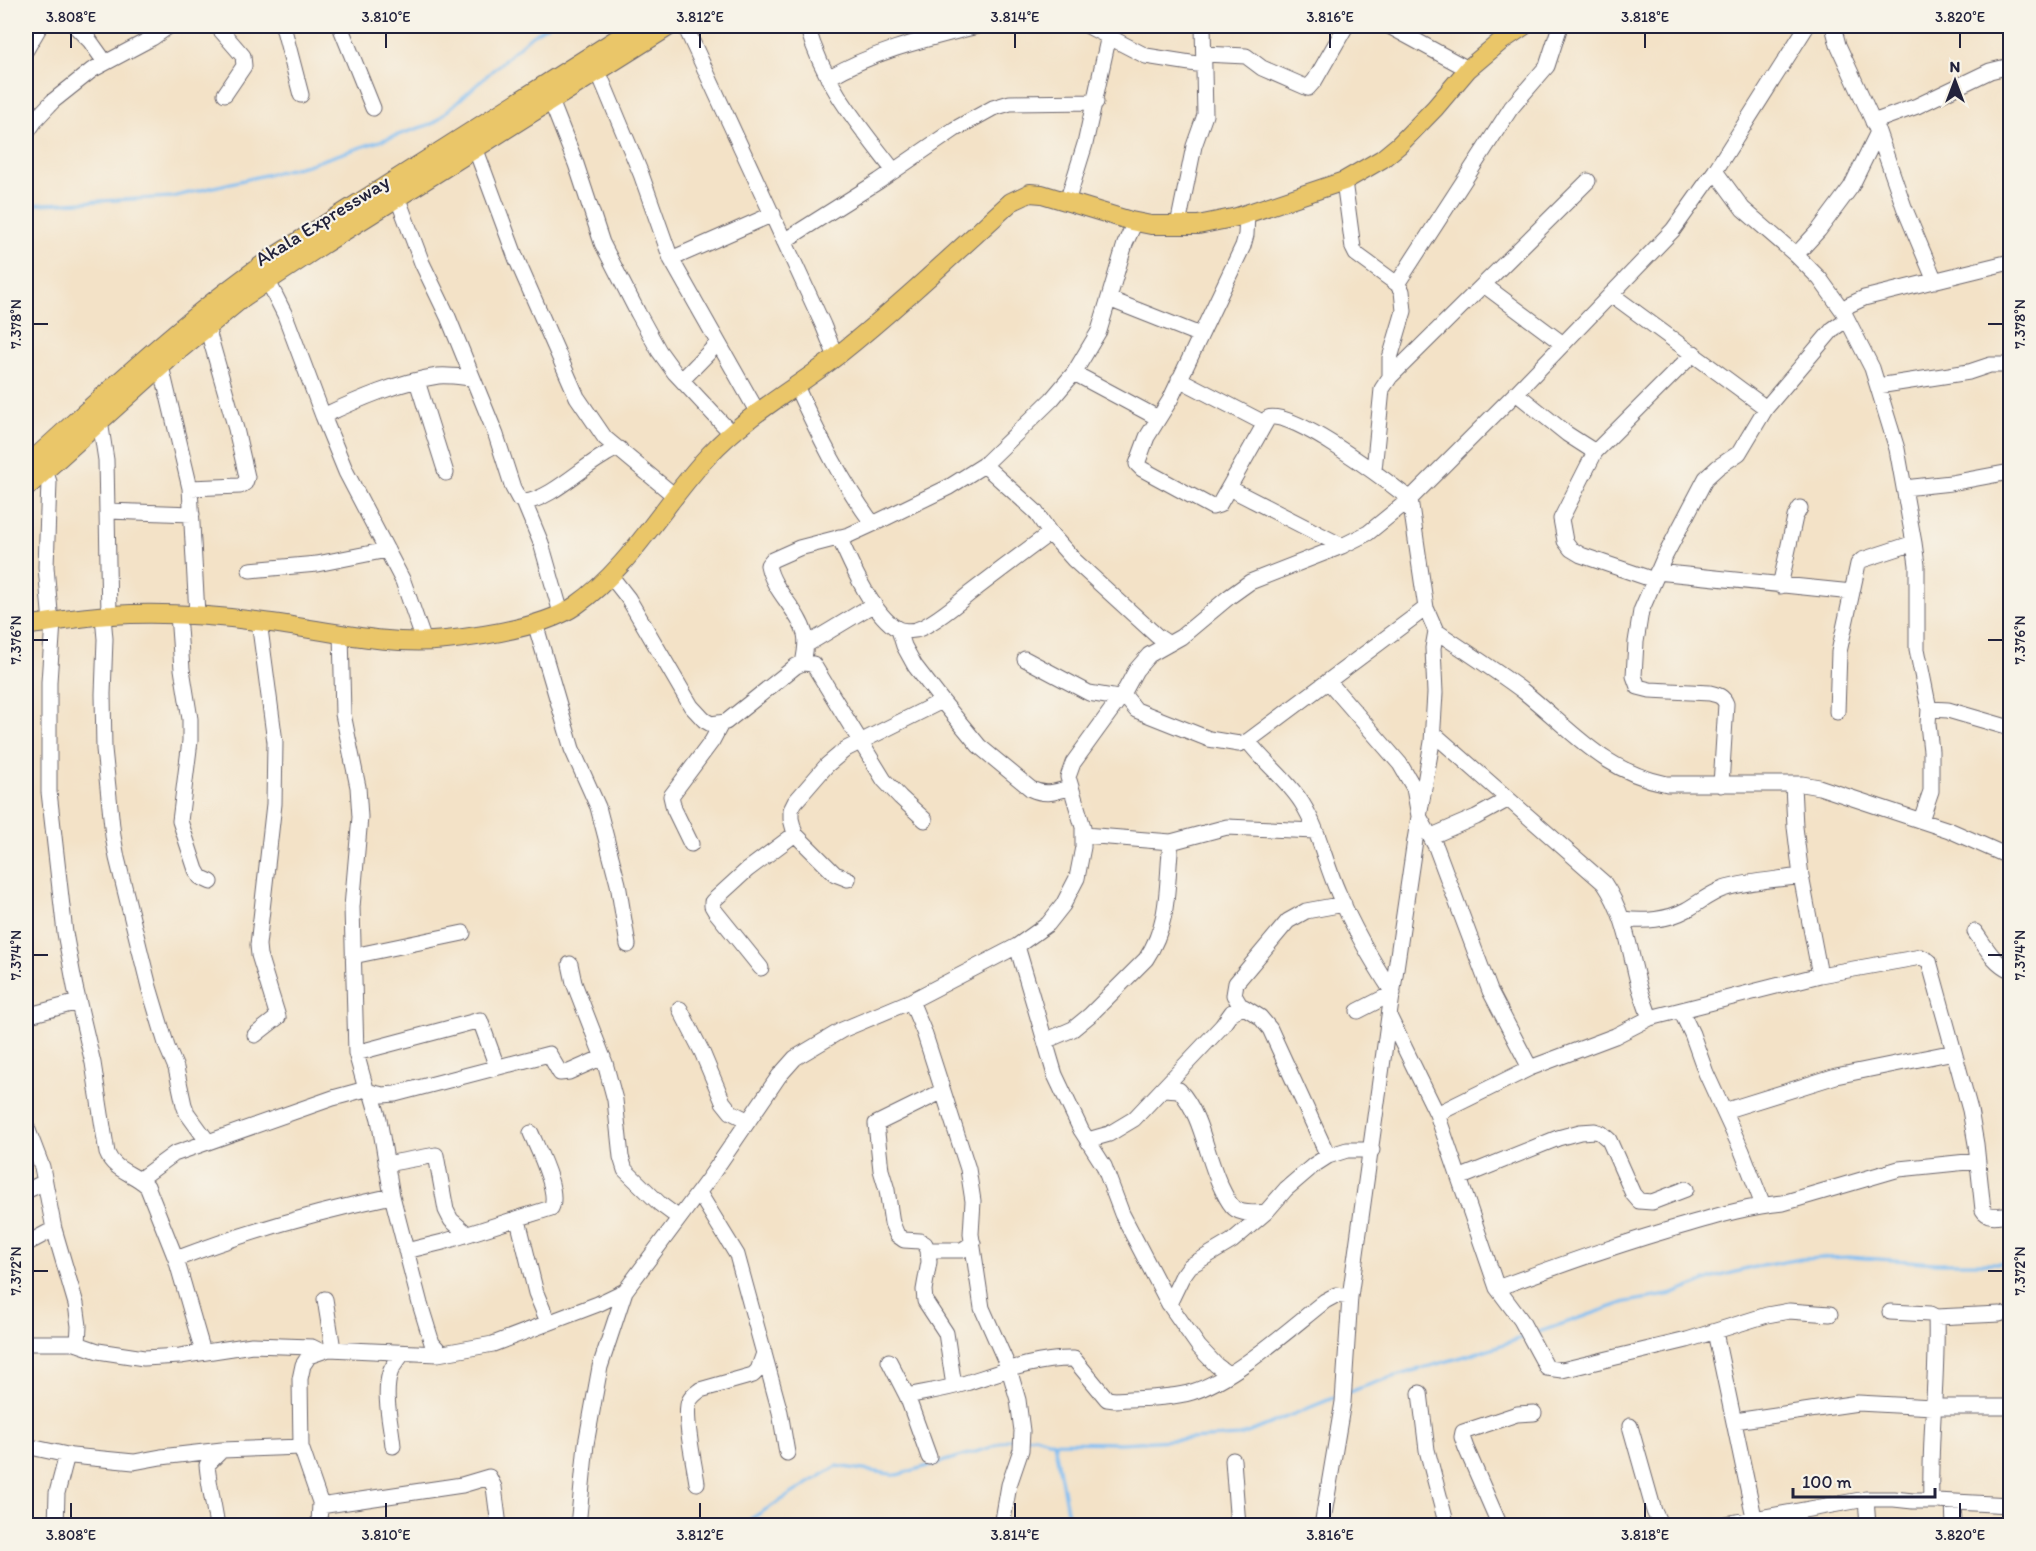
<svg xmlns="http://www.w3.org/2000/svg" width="2036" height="1551" font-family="Itim,sans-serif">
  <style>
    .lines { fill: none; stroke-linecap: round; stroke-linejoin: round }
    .stream { stroke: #7fbef3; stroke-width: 3 }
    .minor-casing { stroke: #6b656c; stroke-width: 17 }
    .major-casing { stroke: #6b656c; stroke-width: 20 }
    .minor { stroke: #fff; stroke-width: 15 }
    .major { stroke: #eac669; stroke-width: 18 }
    .ticks { fill: none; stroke: #22223b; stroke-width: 2 }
    .labels { text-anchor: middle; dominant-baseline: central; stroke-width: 4.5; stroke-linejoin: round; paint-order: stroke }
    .street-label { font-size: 20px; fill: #22223b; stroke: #f7f3e8 }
    .neatline { fill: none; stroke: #22223b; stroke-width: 2 }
    .ticks-label { font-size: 15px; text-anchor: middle; fill: #22223b }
  </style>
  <rect width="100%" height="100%" fill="#f7f3e8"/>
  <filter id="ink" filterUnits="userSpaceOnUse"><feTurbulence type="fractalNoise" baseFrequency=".0167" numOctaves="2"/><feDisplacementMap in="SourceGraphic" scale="12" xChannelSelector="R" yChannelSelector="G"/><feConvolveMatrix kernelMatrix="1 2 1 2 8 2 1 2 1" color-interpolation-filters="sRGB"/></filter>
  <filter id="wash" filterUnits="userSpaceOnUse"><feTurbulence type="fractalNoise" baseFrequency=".008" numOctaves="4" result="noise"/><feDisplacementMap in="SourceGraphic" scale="24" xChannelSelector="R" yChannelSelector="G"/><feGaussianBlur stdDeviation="1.35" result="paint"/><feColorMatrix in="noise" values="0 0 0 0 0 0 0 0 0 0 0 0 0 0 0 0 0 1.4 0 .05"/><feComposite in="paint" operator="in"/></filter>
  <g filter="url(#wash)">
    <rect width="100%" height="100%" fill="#f3e2c7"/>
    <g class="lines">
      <path class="stream" d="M26 205 172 197 307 165 434 123 532 35 547 26
        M1533 1334 1626 1302 1673 1294 1713 1278 1755 1267 1801 1259 1849 1257 1937 1263H2010
        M1350 1392C1406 1369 1467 1359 1524 1337
        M1027 1437 1035 1436 1054 1442 1121 1443 1240 1436 1338 1396
        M1054 1442 1070 1526
        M739 1526 837 1466 897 1475 989 1448 1009 1439 1017 1438"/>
    </g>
  </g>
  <g filter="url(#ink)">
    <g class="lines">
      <defs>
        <path id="minor" d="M75 26 90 41 105 62
          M217 26 243 56 244 66 225 94
          M283 26 301 95
          M340 26 373 108
          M685 26 823 325 836 357
          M807 26C824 85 857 123 894 171
          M1088 26 1146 56 1203 65
          M1389 26 1468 69
          M1833 26 1838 45 1878 132 1904 207 1935 281
          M26 50 40 26
          M1204 54 1246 56 1262 68 1308 88 1315 80 1346 26
          M598 71 641 174 671 259 758 413
          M828 78C874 51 926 39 977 26
          M551 101 576 164 602 243 638 313 659 351 675 373 732 434
          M1873 122 1917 106 1990 71 2010 66
          M26 134 37 118 53 101 92 70 152 38 169 26
          M476 150 516 258 577 397 605 438 676 497
          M1715 171 1743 209 1796 255 1820 279 1843 311
          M1344 181 1353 248 1356 254 1397 284 1402 291 1404 311 1390 358V377
          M398 199 422 263 448 317 496 435 513 488 519 499 524 502 541 543 561 613
          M1067 202 1085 144 1111 26
          M1247 214 1246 235 1243 246 1170 400 1147 437 1137 464 1142 469 1212 507 1219 505 1268 418C1291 408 1388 482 1410 499L1426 608 1436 631 1433 648 1435 693 1432 742 1415 840 1389 1016 1350 1297 1343 1402 1322 1526
          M1178 225 1194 146 1205 115 1203 26
          M784 241 879 181 955 129 993 108 1010 103 1096 102
          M1796 255 1819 230 1851 187 1878 132
          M671 259 773 214
          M268 281 285 315 323 416 346 472 403 581 424 641
          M1397 284 1511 108 1547 66 1560 26
          M1484 285 1563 344
          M1611 294 1766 408
          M1109 299 1200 335
          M161 366 190 488 197 614
          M1074 373 1158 418
          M1179 379 1264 423
          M682 380 718 343
          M417 381 446 473
          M796 386C818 434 841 481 873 524
          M1878 386 1969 372 1990 365H2010
          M1516 393 1567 434 1595 452
          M323 416C359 399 398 382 438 376 449 375 461 377 471 378
          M100 421 106 460 109 615
          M984 465 1035 511 1050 533 1074 560 1157 636 1169 644
          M45 470 49 482 46 567 51 623
          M1374 470 1382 389 1390 377 1588 181
          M190 488 240 486 245 483 247 477 236 429 207 327
          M1229 488 1342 546
          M1904 488 1951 483 2010 472
          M524 502C549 500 580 469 603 456 608 453 613 449 620 449
          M108 511 192 514
          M839 537C850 562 873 616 898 629 902 631 911 631 916 630 932 625 956 605 969 594 996 573 1023 553 1050 533
          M250 570 317 564 387 550
          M1657 572 1852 592 1858 564 1862 560 1914 543
          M610 575 628 598 691 706 704 720 711 724 726 722 796 666 803 663 813 664 884 780 900 797 925 820
          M1654 580 1581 555 1571 549 1565 541 1561 519 1595 452 1694 353
          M1780 586 1795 517 1800 508
          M178 614 182 669 190 719V741L180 821 196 870 200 877 211 882
          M103 616 105 639 103 694 104 749 113 836 117 858 149 987 167 1047 176 1068 184 1105 187 1113 208 1142
          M53 622 49 682V792L65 933 75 987 93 1063 107 1153C114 1171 134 1173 147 1186L176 1259 203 1352
          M535 623 572 749 598 807 618 884 628 945
          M899 630 904 646 915 666 942 701 979 746 1031 789C1046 796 1056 792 1071 787
          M1436 631C1465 651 1495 670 1523 691 1572 730 1602 771 1667 784H1802L1819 787 1949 830 2010 857
          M341 633 343 714 358 787 360 817 352 907 356 1053 366 1089 372 1095 379 1119 392 1196 420 1304 432 1343 441 1353
          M806 645 874 604
          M1025 659 1089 693 1118 698
          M803 663C805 654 807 643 805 634 798 609 773 591 768 565L772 560 799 548 849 535 873 524 949 487 984 465 1052 399 1074 373 1099 331 1125 244 1135 222
          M1328 681 1400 764 1414 788 1419 816 1436 847 1490 991 1530 1068
          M1123 694 1136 710 1209 739 1239 744 1248 741C1264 763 1287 779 1302 803 1319 830 1325 863 1338 892 1353 928 1372 961 1393 993L1358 1011
          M1929 709 1948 710 2010 728
          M1837 712 1839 652 1852 592
          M1433 733 1604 883C1625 914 1629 947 1638 982 1641 994 1646 1006 1650 1018
          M1248 741 1426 608
          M1721 785 1726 704C1723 696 1718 695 1710 693L1650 690 1638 687 1634 676 1636 642 1641 611 1664 558 1706 478 1718 467 1739 453 1766 408 1833 329 1847 319
          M1793 785 1795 827 1801 876 1820 975
          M1921 820 1931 791V751L1928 724 1929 709 1917 649V565L1914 543 1897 449 1885 410 1872 368 1843 311 1849 305 1864 298 2010 262
          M1432 836 1476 817 1507 800
          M1171 842 1227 827 1315 831
          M691 844 674 809 671 796 712 741 721 724
          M848 879 835 874 795 834 791 819V810L795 802 827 765 846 749 942 701
          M1623 919C1644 922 1668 920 1686 910 1699 903 1709 894 1723 889 1748 881 1775 880 1801 876
          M1975 932C1985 946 1994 963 2010 970
          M1017 946 1055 1075 1081 1130 1104 1166 1122 1214 1169 1304 1199 1347 1216 1365 1228 1374
          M353 956 463 933
          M570 964 574 983 605 1063 615 1100 621 1157 625 1170 660 1204 679 1218
          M761 968 715 911 712 906V902L747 870 795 834
          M911 1001 924 1032 968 1169 973 1201 971 1234 982 1308 1009 1369 1018 1400 1022 1431 1021 1450 1009 1485 1002 1526
          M1241 1007 1234 995 1236 983 1288 921 1306 911 1344 904
          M680 1009 702 1052 723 1102 731 1112 747 1120
          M1681 1011 1692 1034 1706 1073 1742 1151 1763 1205
          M26 1016 78 1002
          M1389 1016 1437 1114 1497 1288 1521 1320 1547 1368 1562 1370 1687 1340 1767 1315 1789 1311 1830 1314
          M255 1035 278 1017 259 955 258 945 274 804 275 742 259 621
          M1045 1041 1073 1029 1090 1015 1146 959C1171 921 1166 884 1171 842L1084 835
          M356 1053 480 1020 497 1067
          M1164 1089 1179 1090C1203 1116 1206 1158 1222 1189 1225 1195 1229 1204 1234 1208 1242 1215 1256 1213 1266 1212
          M943 1091 876 1124 881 1170 887 1190 892 1223 897 1235 904 1240 920 1241 925 1244 928 1250 929 1262 924 1290 925 1301 946 1333 954 1386
          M370 1092 383 1095 395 1094 549 1054 560 1073 569 1072 603 1057
          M1724 1111 1836 1076 1954 1052
          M1437 1114 1530 1068 1615 1036 1650 1018 1820 975 1921 957 1929 961 1970 1110 1976 1144 1983 1210C1988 1219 2001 1215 2010 1214
          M26 1125 42 1167 54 1229 76 1304 79 1326 78 1344
          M1088 1140 1109 1134 1134 1119 1222 1026 1232 1012 1244 1007 1260 1017 1270 1029 1328 1156
          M386 1164 436 1155 446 1210 451 1220 467 1234
          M1459 1178 1558 1138 1580 1132 1595 1131 1601 1133 1609 1140 1633 1194 1639 1201 1652 1202 1686 1189
          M140 1179 174 1154 333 1098 366 1089
          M26 1191 45 1182
          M699 1193 737 1255 780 1412 787 1453
          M518 1220 536 1293 548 1322
          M26 1244 54 1229
          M928 1250H962L973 1243
          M406 1251 443 1242 551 1208C560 1192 538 1150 531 1133
          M176 1259C248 1231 317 1212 392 1196
          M1497 1288C1561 1265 1624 1242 1689 1224 1720 1215 1751 1206 1783 1203L1899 1169 1977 1161
          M325 1299 333 1349
          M1169 1304 1182 1277 1190 1266 1232 1241 1266 1212 1286 1189 1314 1165 1328 1156 1347 1150H1372
          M1890 1312 1930 1314 1936 1317C1938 1378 1929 1439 1931 1501
          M1936 1317 2000 1314
          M1715 1332 1754 1517
          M26 1343H75L98 1351 144 1358 180 1356 252 1345 312 1347 320 1351
          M889 1361 907 1396 929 1457
          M1420 1393 1427 1450 1447 1526
          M907 1396C926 1392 947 1389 966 1383 1001 1372 1037 1358 1074 1359L1107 1399 1115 1400C1140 1398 1168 1399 1192 1392 1235 1379 1289 1329 1325 1301L1336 1295 1350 1297
          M1735 1421 1858 1403 1933 1407H2010
          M1630 1426 1654 1511 1661 1526
          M26 1446 72 1456 134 1462 161 1457 222 1450 301 1447
          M393 1446C391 1423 383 1396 390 1373 392 1366 399 1359 403 1353
          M1233 1460 1238 1526
          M697 1483C694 1462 685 1424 688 1405 689 1398 695 1394 700 1390L753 1375 758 1370 764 1353
          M1866 1499H1894L1913 1501H1937L2010 1505
          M1953 1502 1954 1526
          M320 1506 462 1485 489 1477 494 1487 499 1526
          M56 1526 57 1493 67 1455
          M217 1526C214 1505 209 1486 207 1465L222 1450
          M319 1526 320 1502 301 1447 300 1379 303 1365 309 1356 329 1349 438 1354 493 1344 598 1304 625 1291
          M578 1526 586 1444 600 1367 625 1291 710 1177 779 1076 795 1058 842 1030 911 1001 1017 946 1048 924 1063 905 1077 878 1083 847V827L1068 777 1073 763 1123 694 1136 670 1149 655 1181 637 1229 597 1250 582 1342 546 1368 533 1410 499 1516 393 1673 230 1715 171 1807 26
          M1500 1526 1466 1448 1462 1437 1463 1432 1517 1414 1534 1413
          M1714 1526 1866 1499 1868 1526"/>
        <path id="major" d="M26 466C106 394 184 319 272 258L637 26
          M26 488 177 352 244 297 324 244 670 26
          M26 626C54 622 83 616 112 615 160 612 208 615 256 621 319 628 383 647 446 640 482 636 545 627 575 606 631 567 663 504 709 455 746 415 795 389 837 356 898 307 954 254 1011 202L1030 193 1042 194 1131 221 1151 225H1198L1237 217 1344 181 1382 159 1399 145 1435 108 1468 69 1500 42 1524 26"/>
      </defs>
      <use href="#minor" class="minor-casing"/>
      <use href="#major" class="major-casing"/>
      <use href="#minor" class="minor"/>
      <use href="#major" class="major"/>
    </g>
  </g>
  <path class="ticks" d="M71 33V48M386 33V48M700 33V48M1015 33V48M1330 33V48M1645 33V48M1960 33V48M33 324H48M1988 324H2003M33 640H48M1988 640H2003M33 955H48M1988 955H2003M33 1271H48M1988 1271H2003M71 1503V1518M386 1503V1518M700 1503V1518M1015 1503V1518M1330 1503V1518M1645 1503V1518M1960 1503V1518"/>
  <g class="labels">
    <g class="street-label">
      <text transform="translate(322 220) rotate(-32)">Akala Expressway</text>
    </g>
  </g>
  <rect width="2036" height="1551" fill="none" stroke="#f7f3e8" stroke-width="66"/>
  <g transform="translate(1955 81)" stroke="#f7f3e8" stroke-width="4.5" paint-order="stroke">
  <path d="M0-4.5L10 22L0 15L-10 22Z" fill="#22223b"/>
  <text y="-9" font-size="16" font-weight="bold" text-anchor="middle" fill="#22223b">N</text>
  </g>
  <path d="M1793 1488v9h142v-9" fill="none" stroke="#22223b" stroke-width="3"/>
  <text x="1802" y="1488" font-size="18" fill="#22223b" stroke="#f7f3e8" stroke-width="4.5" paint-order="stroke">100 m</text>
  <rect x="33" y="33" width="1970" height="1485" class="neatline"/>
  <g class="ticks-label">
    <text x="71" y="22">3.808°E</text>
    <text x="386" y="22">3.810°E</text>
    <text x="700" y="22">3.812°E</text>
    <text x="1015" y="22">3.814°E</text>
    <text x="1330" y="22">3.816°E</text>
    <text x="1645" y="22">3.818°E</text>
    <text x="1960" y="22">3.820°E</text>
    <text transform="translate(16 324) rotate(-90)" y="5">7.378°N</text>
    <text transform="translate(2020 324) rotate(-90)" y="5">7.378°N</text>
    <text transform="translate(16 640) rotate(-90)" y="5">7.376°N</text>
    <text transform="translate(2020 640) rotate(-90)" y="5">7.376°N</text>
    <text transform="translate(16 955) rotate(-90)" y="5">7.374°N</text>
    <text transform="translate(2020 955) rotate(-90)" y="5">7.374°N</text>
    <text transform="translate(16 1271) rotate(-90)" y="5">7.372°N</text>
    <text transform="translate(2020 1271) rotate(-90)" y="5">7.372°N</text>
    <text x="71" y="1540">3.808°E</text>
    <text x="386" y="1540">3.810°E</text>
    <text x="700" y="1540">3.812°E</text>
    <text x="1015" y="1540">3.814°E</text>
    <text x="1330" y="1540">3.816°E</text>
    <text x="1645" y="1540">3.818°E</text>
    <text x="1960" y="1540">3.820°E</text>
  </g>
</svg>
